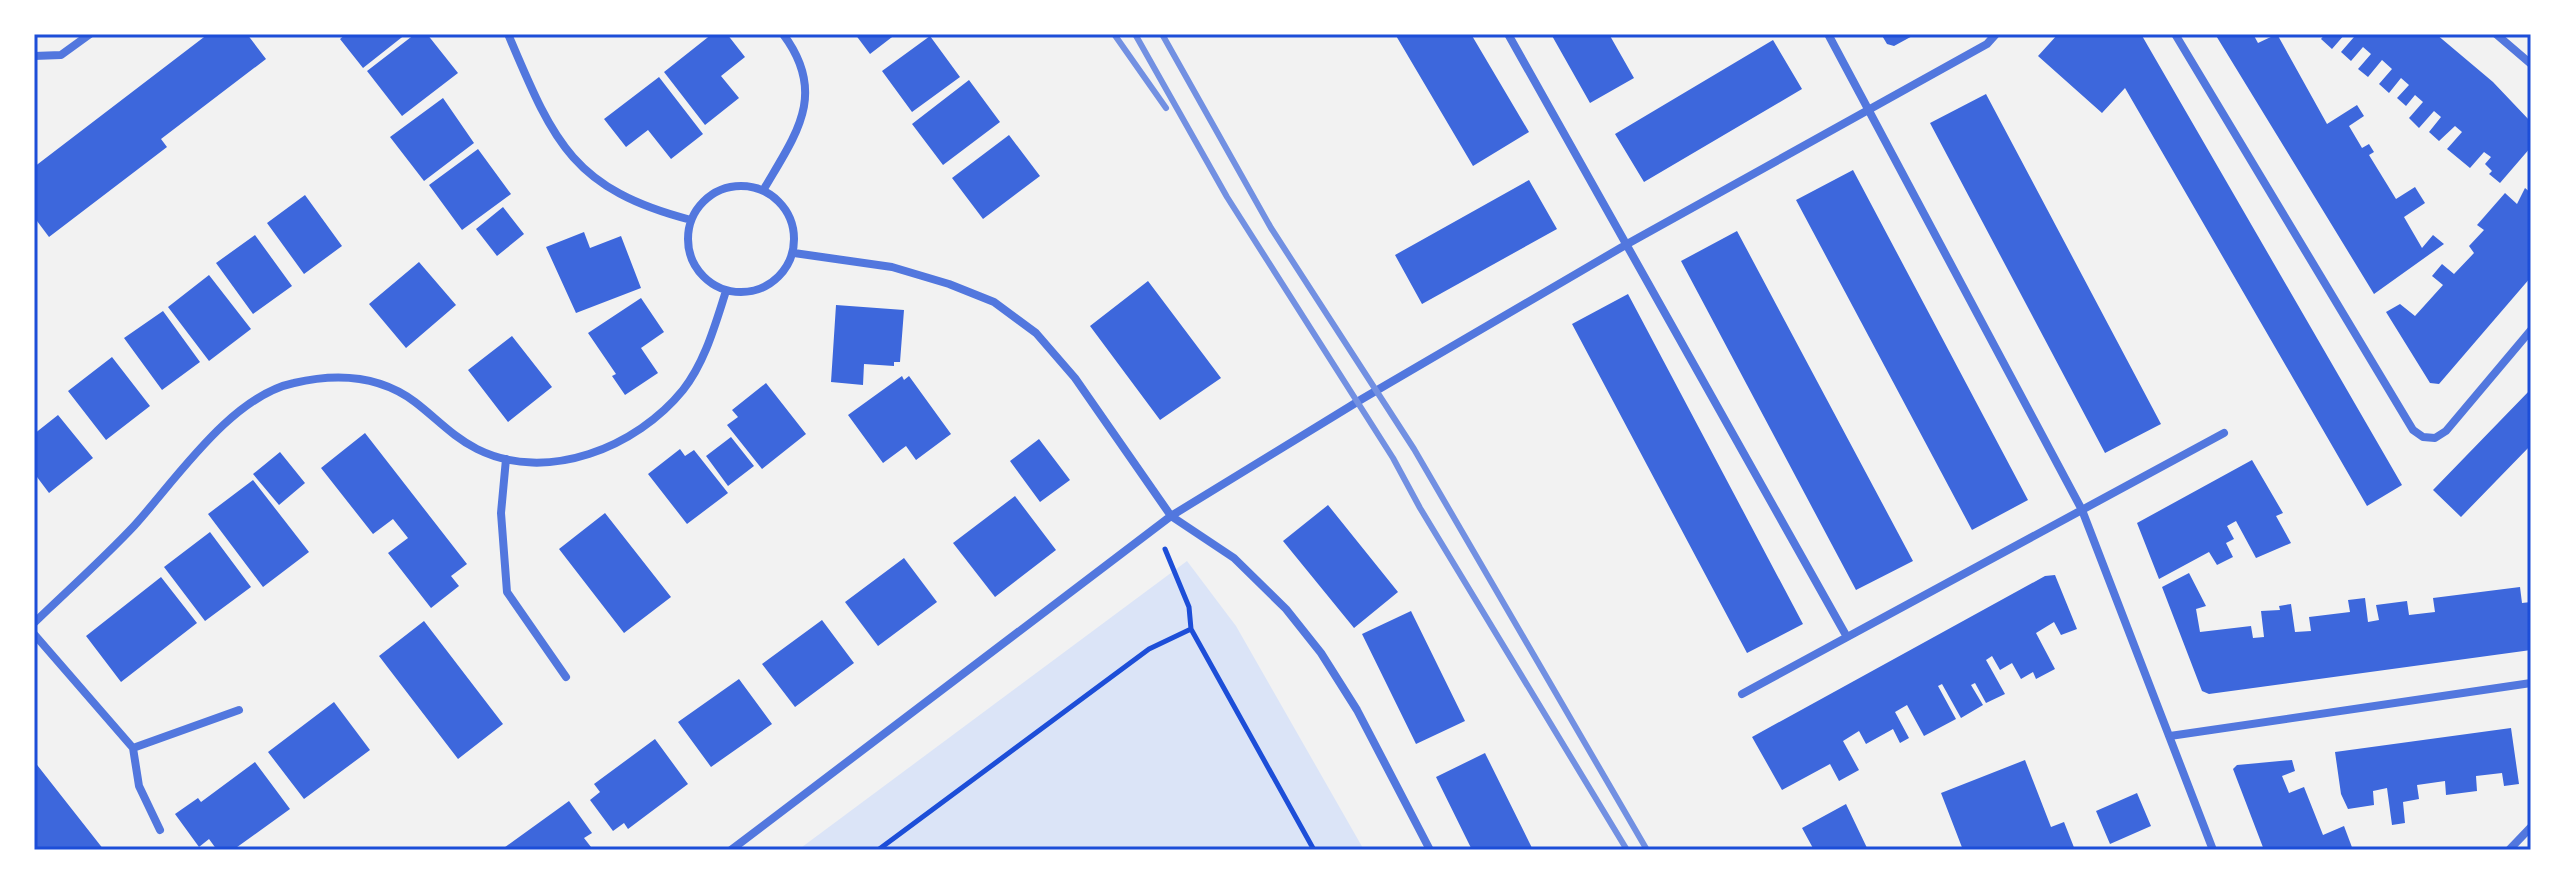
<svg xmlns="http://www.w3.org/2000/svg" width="2565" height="884" font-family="'PT Sans',sans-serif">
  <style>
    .green { fill: #dbe4f7 }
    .building { fill: #3d67dc }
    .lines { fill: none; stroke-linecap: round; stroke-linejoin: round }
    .path { stroke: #1d4ed8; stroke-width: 5 }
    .minor { stroke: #5277de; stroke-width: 8 }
    .rail { stroke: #7290e2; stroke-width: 6 }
    .neatline { fill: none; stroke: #1d4ed8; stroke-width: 3 }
  </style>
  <rect width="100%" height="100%" fill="#f2f2f2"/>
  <path class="green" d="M1187 561 1236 626 1364 850H798Z"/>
  <path class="building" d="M208 34H247L266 59 161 139 167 147 49 237 34 217V167Z
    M346 34H406L363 68 340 39Z
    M415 34H427L458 73 402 116 367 71Z
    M712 34H727L745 57 721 76 739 98 705 125 664 72Z
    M855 34H896L870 54Z
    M1395 34H1471L1529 132 1473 166Z
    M1551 34H1609L1634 78 1590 103Z
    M1881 34H1916L1894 46 1887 44Z
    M2058 34H2141L2402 485 2367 506 2125 88 2102 113 2038 56Z
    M2215 34H2253L2258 43 2277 34 2327 124 2357 105 2364 116 2349 126 2362 148 2369 144 2374 152 2369 155 2396 199 2415 187 2425 203 2404 217 2422 248 2433 235 2444 244 2374 294Z
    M2325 34H2345L2332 49 2321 39Z
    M2351 34H2436L2493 82 2531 122V147L2500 183 2489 174 2492 171 2485 164 2491 157 2484 152 2470 168 2447 149 2462 132 2455 126 2439 141 2429 132 2441 117 2434 111 2419 128 2409 118 2423 102 2415 95 2406 106 2397 98 2409 85 2401 78 2389 93 2379 84 2392 69 2382 60 2368 77 2358 69 2371 54 2363 47 2351 61 2341 52 2354 37Z
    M930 36 960 77 912 112 882 71Z
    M1773 40 1802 89 1644 182 1615 134Z
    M659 77 703 134 671 159 648 130 626 147 604 119Z
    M969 80 1000 122 943 165 912 124Z
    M1986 94 2161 424 2105 453 1930 123Z
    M443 98 474 143 424 181 390 137Z
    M1009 135 1040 176 983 219 952 178Z
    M478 149 511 194 462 230 429 185Z
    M1853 170 2028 500 1972 530 1796 200Z
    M1529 180 1557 229 1422 304 1395 255Z
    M2525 188 2531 193V277L2439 384 2430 383 2386 312 2400 304 2415 316 2443 285 2432 276 2442 264 2454 274 2474 253 2469 246 2484 230 2477 225 2505 193 2517 204Z
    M305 195 342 246 304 274 267 223Z
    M503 207 524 234 497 256 476 229Z
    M1737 231 1913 561 1856 590 1681 261Z
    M584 232 590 248 621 236 641 288 576 313 546 247Z
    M255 235 292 286 253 314 216 263Z
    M419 262 456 305 406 348 369 304Z
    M209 275 251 329 209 361 168 307Z
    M1148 281 1221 378 1160 420 1090 326Z
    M1628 294 1803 624 1747 653 1572 324Z
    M641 298 664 332 641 348 658 373 625 395 612 376 616 374 588 333Z
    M836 305 904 310 900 362H894V366L864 364 863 385 831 382Z
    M163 311 200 362 162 390 124 338Z
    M512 336 552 387 508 422 468 370Z
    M112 357 150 406 106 440 68 391Z
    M902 376 904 380 909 376 951 434 916 460 906 446 883 463 848 415Z
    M766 383 806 434 762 469 727 425 738 417 732 410Z
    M2531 389V445L2461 517 2433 490Z
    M58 415 93 458 49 493 34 473V434Z
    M365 433 467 564 451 576 459 586 431 608 388 553 408 538 393 519 373 534 321 468Z
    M731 437 754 466 728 486 706 456Z
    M1039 439 1070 480 1040 502 1010 461Z
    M680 449 685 456 694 450 728 493 687 524 648 474Z
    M280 452 305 483 279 505 253 474Z
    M2252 460 2283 513 2276 516 2291 543 2256 558 2236 521 2227 526 2234 539 2226 543 2233 557 2217 565 2209 552 2159 579 2137 523Z
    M253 480 309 552 263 587 208 514Z
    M1015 496 1056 550 995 597 953 543Z
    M1328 505 1398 592 1354 628 1283 541Z
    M605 513 671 597 624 633 559 549Z
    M210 532 251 587 205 621 164 567Z
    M904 558 937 602 878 646 845 602Z
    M2189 573 2206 606 2196 609 2200 632 2251 626 2253 638 2264 637 2261 611 2280 610 2279 606 2291 604 2295 632 2311 631 2309 617 2350 612 2348 600 2365 598 2368 622 2379 620 2376 605 2407 601 2409 615 2435 612 2433 598 2520 587 2522 603 2531 602V650L2209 694 2202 691 2162 587Z
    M2055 575 2077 629 2061 635 2054 622 2036 633 2055 669 2036 679 2033 672 2021 679 2012 663 2000 670 1992 656 1986 660 2005 694 1986 703 1975 683 1971 685 1983 705 1961 718 1942 684 1938 686 1956 719 1924 736 1907 705 1895 712 1909 738 1900 743 1893 729 1866 744 1859 731 1843 741 1859 770 1839 781 1830 764 1782 790 1752 737 2045 576Z
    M161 577 197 623 121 682 86 636Z
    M1411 611 1465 721 1416 744 1362 634Z
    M822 620 854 663 795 707 762 664Z
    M424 621 503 724 458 759 379 656Z
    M739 679 772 724 711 767 678 722Z
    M334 702 370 750 304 799 268 752Z
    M2511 728 2519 784 2504 786 2502 773 2476 776 2477 791 2446 795 2445 781 2417 785 2419 799 2403 802 2405 823 2392 825 2387 788 2373 791 2374 805 2348 809 2341 794 2335 752Z
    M655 739 688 784 628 829 624 823 613 831 590 800 600 792 594 784Z
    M1485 753 1533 850H1472L1436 777Z
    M2025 760 2051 827 2064 822 2075 850H1963L1941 793Z
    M2292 760 2295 771 2282 776 2289 793 2304 787 2323 835 2344 826 2353 850H2264L2233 769 2237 765Z
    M34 761 67 803 104 850H34Z
    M255 762 290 809 233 850H217L209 839 199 847 175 814 198 798 201 802Z
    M2137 793 2151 826 2110 844 2096 811Z
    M569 801 592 833 584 838 591 847 587 850H501Z
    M1846 804 1868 850H1814L1802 828Z"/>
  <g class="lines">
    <path class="path" d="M1165 549 1189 607 1191 629 1314 850
      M878 850 1149 649 1191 629"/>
    <path class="minor" d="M508 34C553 140 571 189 691 220
      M1508 34 1847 637
      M1828 34 2082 510 2213 850
      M2175 34 2413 430 2423 437 2435 438 2446 431 2531 330
      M2496 34 2531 64
      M34 56 61 55 90 34
      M688 239a53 53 0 1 1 106 0a53 53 0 1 1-106 0Z
      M764 189C796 134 828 94 783 34
      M794 253 892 267 949 284 994 302 1036 333 1075 378 1171 516 1234 558 1286 609 1321 653 1357 710 1430 850
      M506 459 501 513 507 592 566 677
      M34 623C67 591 102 560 134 526 175 481 231 396 294 383 337 373 379 375 415 402 436 418 453 437 477 449 547 484 637 447 683 390 705 362 715 325 726 291
      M34 634 133 748 139 786 160 830
      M1742 694 2224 433
      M2170 736 2531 683
      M133 748 239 710
      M731 850 1171 516 1362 399 1629 243 1987 44 1996 34
      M2509 850 2531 827"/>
    <path class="rail" d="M1114 34 1166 108
      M1135 34 1227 197 1393 458 1420 508 1627 850
      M1162 34 1271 228 1414 449 1647 850"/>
  </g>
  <rect width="2565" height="884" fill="none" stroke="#ffffff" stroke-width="72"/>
  <rect x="36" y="36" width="2493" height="812" class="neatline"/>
</svg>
